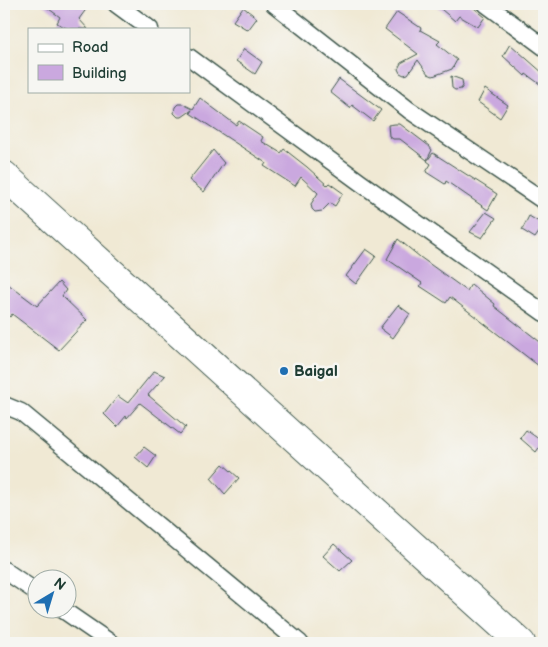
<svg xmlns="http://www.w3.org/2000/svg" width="548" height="647" font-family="'Balsamiq Sans',sans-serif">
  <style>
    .building { fill: #caa8df }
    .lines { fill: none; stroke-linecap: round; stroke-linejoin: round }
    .minor-casing { stroke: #3e574c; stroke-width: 19 }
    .trunk-casing { stroke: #3e574c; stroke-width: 30 }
    .minor { stroke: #fff; stroke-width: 16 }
    .trunk { stroke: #fff; stroke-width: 28 }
    .poi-dot { fill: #1f6fb2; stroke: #f6f6f2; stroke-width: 2 }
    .labels { text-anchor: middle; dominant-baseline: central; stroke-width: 5; stroke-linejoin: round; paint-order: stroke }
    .poi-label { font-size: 15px; font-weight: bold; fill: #1f3d34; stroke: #f6f6f2; text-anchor: start }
  </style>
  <rect width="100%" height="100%" fill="#f6f6f2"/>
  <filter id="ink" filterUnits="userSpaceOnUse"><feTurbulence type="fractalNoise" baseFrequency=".02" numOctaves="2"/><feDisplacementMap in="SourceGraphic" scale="10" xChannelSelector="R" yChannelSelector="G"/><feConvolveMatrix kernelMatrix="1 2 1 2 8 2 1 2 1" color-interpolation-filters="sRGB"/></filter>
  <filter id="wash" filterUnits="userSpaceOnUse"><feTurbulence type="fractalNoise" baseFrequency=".0096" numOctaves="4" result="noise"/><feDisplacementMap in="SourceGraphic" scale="20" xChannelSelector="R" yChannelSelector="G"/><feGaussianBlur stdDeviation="1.12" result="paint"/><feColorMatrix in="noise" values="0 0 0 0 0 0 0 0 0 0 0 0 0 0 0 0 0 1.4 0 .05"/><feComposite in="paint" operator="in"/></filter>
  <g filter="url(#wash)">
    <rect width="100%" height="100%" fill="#f0e9d4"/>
    <g id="blocks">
      <path class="building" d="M42 4H90L79 19 88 29H68L57 23 60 17Z
        M435 4H469L485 17 478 27 459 16 455 21Z
        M243 7 257 18 248 30 233 21Z
        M397 12 421 28 420 30 440 41 437 44 457 60 452 69 433 76 428 74 418 60 408 74 404 75 400 73 398 69 401 63 418 54 385 29Z
        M510 44 544 74V87L526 74 525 76 503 56Z
        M244 49 262 62 255 74 236 61Z
        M451 76 462 80 463 86 461 89 455 90 452 88Z
        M339 79 381 110 373 121 352 105 350 108 330 92Z
        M485 89 508 105 500 118 478 102Z
        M200 98 236 125 239 121 263 137 261 141 281 153 284 149 307 167 327 185 329 183 343 193 335 206 330 203 322 211 315 212 312 209 311 204 318 193 301 177 295 186 264 166 266 163 190 113 192 110 182 117H178L174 113 175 107 178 104H183L193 109Z
        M395 124H400L429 146 432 150 427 160 400 139H393L389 136 388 125Z
        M213 150 224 163 204 192 189 180Z
        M433 153 497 194 488 210 446 181 445 184 426 172 431 164 427 161Z
        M486 212 496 218 482 238 470 232Z
        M529 216 544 225 535 238 522 230Z
        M398 239 420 257 467 291 471 284 495 304 494 306 544 345V370L450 297 446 303 420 286 422 283 387 259Z
        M366 249 376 256 356 284 346 276Z
        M4 281 37 306 59 282 66 290 62 296 87 320 59 350 12 314 10 317 4 312Z
        M398 305 410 314 393 338 380 328Z
        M154 371 165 376 148 395 186 427 180 434 140 403 127 418 126 416 117 427 104 414 118 396 128 403Z
        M526 430 543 442 536 452 520 438Z
        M144 447 156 456 148 468 135 457Z
        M223 464 239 478 225 494 211 478Z
        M334 544 352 560 340 571 323 556Z"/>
    </g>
  </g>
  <g filter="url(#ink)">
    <use href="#blocks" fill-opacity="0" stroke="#3e574c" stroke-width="1"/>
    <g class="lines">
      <defs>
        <path id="minor" d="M116 4 150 29
          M274 4 409 110 544 201
          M486 4 544 47
          M189 57 361 183 544 313
          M4 405 21 412 300 643
          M4 570 38 593
          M63 610 111 643"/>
        <path id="trunk" d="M4 175 521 643"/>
      </defs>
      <use href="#minor" class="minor-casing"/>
      <use href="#trunk" class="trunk-casing"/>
      <use href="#minor" class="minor"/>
      <use href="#trunk" class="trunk"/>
    </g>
  </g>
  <circle class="poi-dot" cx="284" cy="371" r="5"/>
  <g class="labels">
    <g class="poi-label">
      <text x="294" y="371">Baigal</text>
    </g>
  </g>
  <rect width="548" height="647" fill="none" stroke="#f6f6f2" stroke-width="20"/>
  <rect x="28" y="28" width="162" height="65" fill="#f6f6f2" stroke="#a0aca6"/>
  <rect x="38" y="44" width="25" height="8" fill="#ffffff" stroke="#a0aca6"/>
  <text x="72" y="52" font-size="15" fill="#1f3d34">Road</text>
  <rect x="38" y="65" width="25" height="15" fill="#caa8df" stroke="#a0aca6"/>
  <text x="72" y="78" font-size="15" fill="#1f3d34">Building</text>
  <g transform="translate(52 594) rotate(38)"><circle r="24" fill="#f6f6f2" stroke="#a0aca6"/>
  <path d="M0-4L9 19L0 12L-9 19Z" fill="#1f6fb2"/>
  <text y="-8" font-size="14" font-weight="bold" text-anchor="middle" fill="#1f3d34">N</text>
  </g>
</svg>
